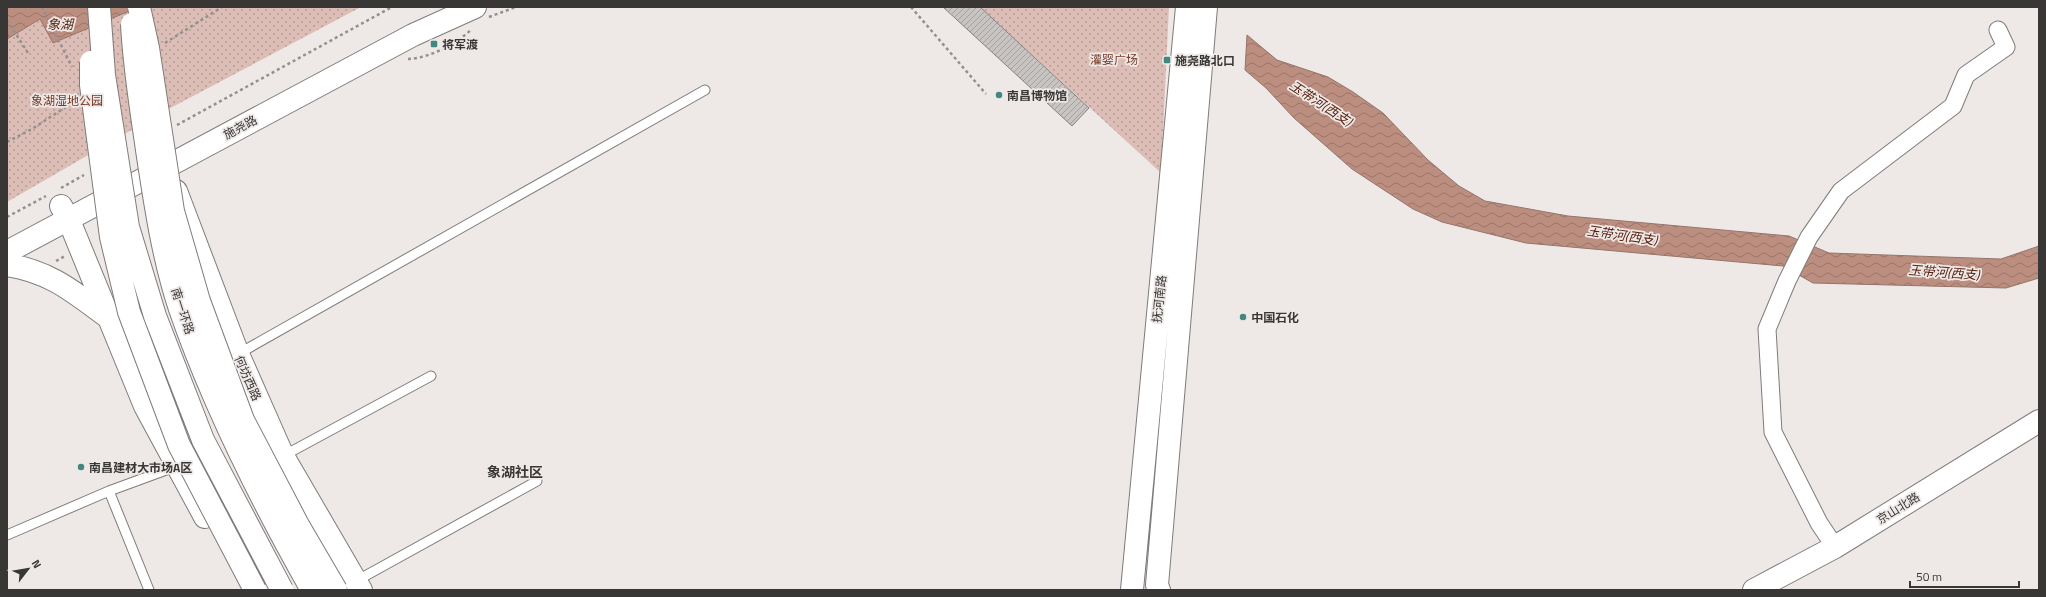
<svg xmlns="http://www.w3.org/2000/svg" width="2046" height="597" font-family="'Titillium Web','Noto Sans SC',sans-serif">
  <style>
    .park { fill: url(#park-dots) }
    .water { fill: url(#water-waves); stroke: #95746a }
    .building { fill: url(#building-hatch); stroke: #858180 }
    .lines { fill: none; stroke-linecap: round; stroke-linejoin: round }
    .lane-casing { stroke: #7f7b79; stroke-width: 11 }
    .street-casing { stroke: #7f7b79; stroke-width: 19 }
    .secondary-casing { stroke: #7f7b79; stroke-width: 24 }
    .primary-casing { stroke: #7f7b79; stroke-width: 24 }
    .highway-casing { stroke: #7f7b79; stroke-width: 24 }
    .path { stroke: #94908f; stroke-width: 2.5; stroke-dasharray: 3 3; stroke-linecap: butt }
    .lane { stroke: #fff; stroke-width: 9 }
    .street { stroke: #fff; stroke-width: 17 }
    .secondary { stroke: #fff; stroke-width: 22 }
    .primary { stroke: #fff; stroke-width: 22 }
    .highway { stroke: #fff; stroke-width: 22 }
    .highway-bridge-casing { stroke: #7f7b79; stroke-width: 24; stroke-linecap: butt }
    .highway-bridge { stroke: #fff; stroke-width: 22 }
    .poi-dot { fill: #418880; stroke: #eee9e7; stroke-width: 1.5 }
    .labels { text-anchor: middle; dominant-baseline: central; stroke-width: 3.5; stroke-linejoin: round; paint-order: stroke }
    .poi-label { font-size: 12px; font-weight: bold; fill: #393736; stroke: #eee9e7; text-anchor: start }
    .park-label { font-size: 12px; fill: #753827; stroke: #eee9e7 }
    .street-label { font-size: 12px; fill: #393736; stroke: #eee9e7 }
    .water-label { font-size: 13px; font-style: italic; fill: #59200f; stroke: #eee9e7 }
    .quarter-label { font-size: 14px; font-weight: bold; fill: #393736; stroke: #eee9e7 }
  </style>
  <defs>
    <pattern id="park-dots" width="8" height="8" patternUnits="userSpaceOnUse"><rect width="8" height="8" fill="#dcbeb6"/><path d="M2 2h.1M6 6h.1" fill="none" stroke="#b39b95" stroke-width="1.8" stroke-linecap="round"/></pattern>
    <pattern id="water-waves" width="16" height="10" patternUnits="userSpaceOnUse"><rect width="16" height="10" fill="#bc8e80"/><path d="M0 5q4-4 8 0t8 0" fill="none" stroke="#9a756a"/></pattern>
    <pattern id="building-hatch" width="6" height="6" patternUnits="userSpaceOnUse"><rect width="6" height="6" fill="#c8c4c2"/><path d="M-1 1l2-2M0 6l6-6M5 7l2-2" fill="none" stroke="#a3a09e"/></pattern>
  </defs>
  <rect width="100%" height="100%" fill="#eee9e7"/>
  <path class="park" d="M139 7H361L161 113 7 202V39L40 19 53 43Z
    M980 7H1169L1161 173Z"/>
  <path class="water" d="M7 7H139L53 43 40 19 7 39Z
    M1247 35 1277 60 1328 77 1353 92 1383 113 1428 160 1459 186 1485 201 1568 216 1789 236 1829 253 2001 259 2039 246V278L2006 288 1813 283 1783 266 1526 243 1442 222 1413 209 1352 169 1294 118 1266 88 1245 70Z"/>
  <path class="building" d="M943 7H980L1089 108 1072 126Z"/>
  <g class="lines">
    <defs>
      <path id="lane" d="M238 354 705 90
        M283 456 431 376
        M109 491 149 590
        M7 535 109 491 177 466
        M356 581 537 481"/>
      <path id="street" d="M1835 547 1819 523 1773 432 1767 329 1787 281 1809 237 1841 191 1953 106 1966 75 2006 47 1998 30"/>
      <path id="secondary" d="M176 191 238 354 283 456 361 590
        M61 206 68 218 145 406 205 517
        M7 265C50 271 75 293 109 318
        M1754 590 1835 547 2039 421"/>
      <path id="primary" d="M7 252 413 35 475 7"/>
      <path id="highway" d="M1132 590 1187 7
        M1159 590 1157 585 1206 7"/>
    </defs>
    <use href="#lane" class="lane-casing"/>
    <use href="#street" class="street-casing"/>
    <use href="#secondary" class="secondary-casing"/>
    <use href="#primary" class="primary-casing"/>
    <use href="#highway" class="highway-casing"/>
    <path class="path" d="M42 7 72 67
      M911 7 986 94
      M489 17 516 7
      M7 20 28 53
      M165 43 222 7
      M408 59C430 58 456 44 472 29
      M177 125 392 7
      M7 142 32 129 75 101
      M61 188 84 175
      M7 217 46 196
      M56 261 65 256"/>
    <use href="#lane" class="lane"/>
    <use href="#street" class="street"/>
    <use href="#secondary" class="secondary"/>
    <use href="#primary" class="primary"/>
    <use href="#highway" class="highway"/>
    <defs>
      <path id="highway-bridge" d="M99 7 104 75 128 227 155 316 203 440 282 590
        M139 7 148 48 173 211 199 301 243 420 298 525 336 590
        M132 24C134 66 141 108 147 150 155 203 163 258 180 309 214 407 261 500 312 590
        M91 62V85L111 237 129 312 179 445 255 590"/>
    </defs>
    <use href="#highway-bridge" class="highway-bridge-casing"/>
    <use href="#highway-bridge" class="highway-bridge"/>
  </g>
  <g class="poi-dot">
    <rect x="430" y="40" width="8" height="8" rx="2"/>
    <rect x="1163" y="56" width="8" height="8" rx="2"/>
    <circle cx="999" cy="95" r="4"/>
    <circle cx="1243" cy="317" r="4"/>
    <circle cx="81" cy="467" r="4"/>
  </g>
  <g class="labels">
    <g class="poi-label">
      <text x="442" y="44">将军渡</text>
      <text x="1175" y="60">施尧路北口</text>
      <text x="1007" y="95">南昌博物馆</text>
      <text x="1251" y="317">中国石化</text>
      <text x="89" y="467">南昌建材大市场A区</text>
    </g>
    <g class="park-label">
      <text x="1114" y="59">灌婴广场</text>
      <text x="67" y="100">象湖湿地公园</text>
    </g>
    <g class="street-label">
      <text transform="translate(240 127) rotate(-28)">施尧路</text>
      <text transform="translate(1159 299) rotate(-84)">抚河南路</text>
      <text transform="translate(183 311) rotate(72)">南一环路</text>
      <text transform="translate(248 378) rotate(66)">何坊西路</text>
      <text transform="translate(1898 508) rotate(-32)">京山北路</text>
    </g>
    <g class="water-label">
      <text x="60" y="24">象湖</text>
      <text transform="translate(1321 103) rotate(33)">玉带河(西支)</text>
      <text transform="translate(1622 235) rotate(8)">玉带河(西支)</text>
      <text transform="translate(1944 272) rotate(4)">玉带河(西支)</text>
    </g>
    <g class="quarter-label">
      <text x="515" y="471">象湖社区</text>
    </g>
  </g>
  <rect width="2046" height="597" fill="none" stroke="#393736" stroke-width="16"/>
  <g transform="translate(28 569) rotate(59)" stroke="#eee9e7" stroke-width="3" paint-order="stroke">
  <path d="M0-3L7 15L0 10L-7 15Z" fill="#393736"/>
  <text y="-6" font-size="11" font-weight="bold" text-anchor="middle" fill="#393736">N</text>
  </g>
  <path d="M1910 581v6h109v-6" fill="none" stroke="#393736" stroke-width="2"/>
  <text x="1916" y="581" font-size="12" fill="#393736" stroke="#eee9e7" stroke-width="3" paint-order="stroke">50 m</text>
</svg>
